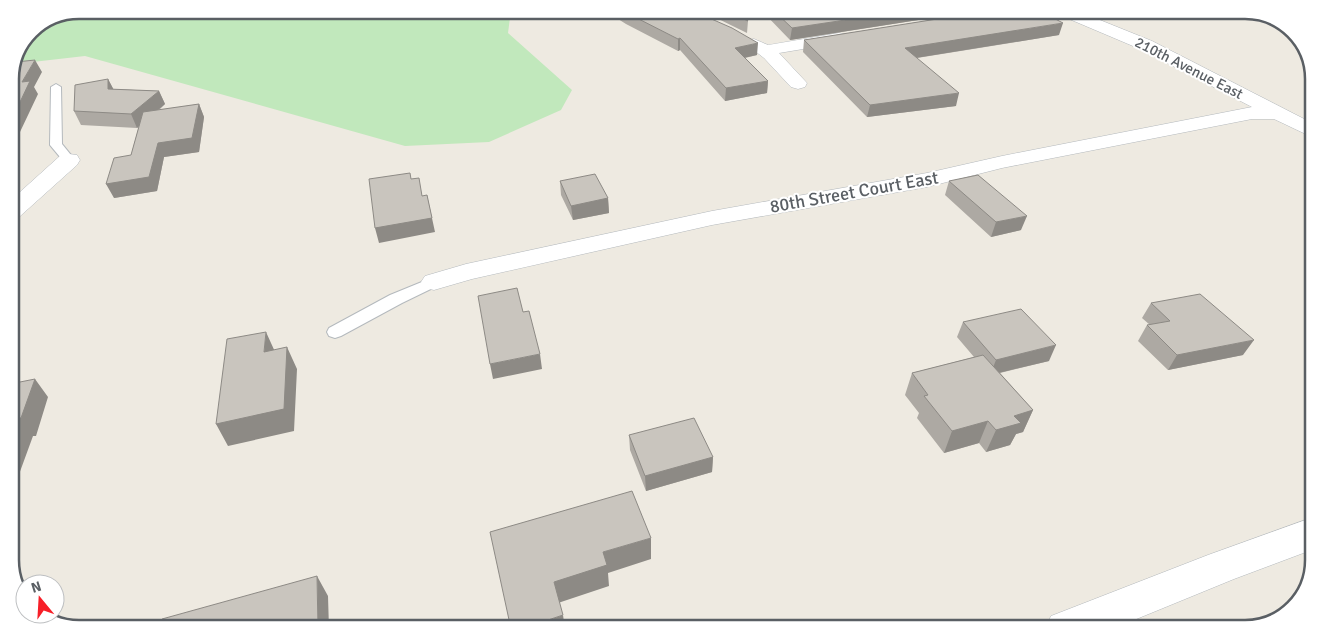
<svg xmlns="http://www.w3.org/2000/svg" width="1324" height="639" font-family="Signika,sans-serif">
  <style>
    .green { fill: #c1e8bc }
    .lines { fill: none; stroke-linecap: round; stroke-linejoin: round }
    .lane-casing { stroke: #b4b9bd; stroke-width: 2 }
    .street-casing { stroke: #b4b9bd; stroke-width: 1 }
    .lane { fill: #fff; fill-rule: evenodd }
    .street { fill: #fff; fill-rule: evenodd }
    .wall { fill: #ada9a3 }
    .shaded-wall { fill: #8d8a85 }
    .building { fill: #c9c5be; stroke: #8d8a85 }
    .labels { text-anchor: middle; dominant-baseline: central; stroke-width: 4; stroke-linejoin: round; paint-order: stroke }
    .far-street-label { font-size: 15px; fill: #5a5f64; stroke: #fff }
    .street-label { font-size: 18px; fill: #5a5f64; stroke: #fff }
    .rim { fill: none; stroke: #5a5f64; stroke-width: 2.5 }
  </style>
  <rect width="100%" height="100%" fill="#eeeae1"/>
  <path class="green" d="M79 10H511L508 33 572 90 561 110 489 142 405 146 85 56 15 64 30 30Z"/>
  <g class="lines">
    <defs>
      <path id="lane" d="M56 84 61 87 62 144 75 160 69 164 65 163 50 145 51 87Z
        M434 277 439 279 442 282 439 285 402 303 341 336 335 338 329 336 327 332 329 328 390 295Z"/>
      <path id="street" d="M1053 10H1075L1152 41 1314 124V138L1274 119H1252L1002 168 927 187 712 225 472 279 434 290 425 288 421 282 425 276 466 264 712 211 927 173 1002 156 1252 107 1140 49 1055 13Z
        M839 33 845 34 847 38 845 42 779 53 807 83 805 87 798 89 791 87 764 58 746 44 748 40 754 39 768 45Z
        M69 154 77 155 80 160 77 165 18 218 10 220V201L61 155Z
        M1314 517V549L1234 579 1112 629H1045L1051 616 1208 555Z"/>
    </defs>
    <use href="#lane" class="lane-casing"/>
    <use href="#street" class="street-casing"/>
    <use href="#lane" class="lane"/>
    <use href="#street" class="street"/>
  </g>
  <path class="wall" d="M605 10H691L757 55 745 58 768 81 767 93 725 101 680 50 678 51 626 24 607 12Z
    M700 10H740L748 21 747 33Z
    M761 10H960L944 16 790 40Z
    M950 17 1059 35 917 58 956 106 867 117 803 52 804 40Z
    M108 79 113 89 159 91 165 104 159 110 199 104 204 117 199 152 164 157 157 191 114 198 131 155 139 126 137 128 81 125 74 111Z
    M560 181 608 198 609 213 573 220 561 195Z
    M949 181 1021 230 991 237 945 195Z
    M1151 303 1243 355 1168 370 1138 341 1147 325H1150L1142 318Z
    M963 322 1049 361 1000 373 1033 410 1023 432 1016 434 1010 445 986 452 979 443 944 453 917 418 919 413 905 395 912 373 974 357 957 337Z
    M629 435 713 457 712 472 646 491 630 450Z"/>
  <path class="shaded-wall" d="M912 10H960L944 16 790 40 792 28Z
    M1063 23 1059 35 903 60 905 48Z
    M680 38V50L678 51V39Z
    M758 43 757 55 734 60 735 48Z
    M35 60 42 72 34 87 38 94 20 132 12 133 10 138V119L22 82Z
    M108 79 115 92 108 89Z
    M768 81 767 93 725 101 726 88Z
    M159 91 165 104 137 128 131 114Z
    M959 93 956 106 867 117 870 105Z
    M199 104 204 117 199 152 164 157 157 191 114 198 106 184 158 143Z
    M427 195 435 232 379 243 375 228Z
    M608 198 609 213 573 220 571 206Z
    M1027 216 1021 230 991 237 996 222Z
    M266 332 276 354 264 352Z
    M1254 340 1243 355 1168 370 1177 355Z
    M1056 345 1049 361 990 375 996 360Z
    M287 347 297 369 294 431 228 446 216 424Z
    M540 354 542 369 493 379 490 364Z
    M35 379 48 397 36 436H33L10 499V440Z
    M1033 410 1023 432 1016 434 1010 445 986 452 996 430 1014 416Z
    M988 421 979 443 944 453 952 431Z
    M713 457 712 472 646 491 645 476Z
    M651 538V559L608 573 609 586 558 603 554 582 603 552Z
    M317 576 328 596 329 629H318Z
    M563 615 565 629H521Z"/>
  <path class="building" d="M621 10H691L732 28 758 43 735 48 768 81 726 88 680 38 678 39Z
    M724 10H740L748 21Z
    M773 10H912L792 28Z
    M971 10H1038L1063 23 905 48 959 93 870 105 804 40 950 17Z
    M35 60 22 82 30 81 12 119H10V75L16 62Z
    M108 79V89L159 91 131 114 74 111 75 85Z
    M199 104 192 138 158 143 149 177 106 184 114 158 131 155 143 112Z
    M410 173 411 179 419 178 422 196 427 195 432 218 375 228 369 179Z
    M595 174 608 198 571 206 560 181Z
    M978 175 1027 216 996 222 949 181Z
    M517 288 523 312 529 311 540 354 490 364 478 296Z
    M1200 294 1254 340 1177 355 1147 325 1170 321 1151 303Z
    M1021 309 1056 345 996 360 963 322Z
    M266 332 264 352 287 347 284 409 216 424 227 339Z
    M983 355 1033 410 1014 416 1021 423 996 430 988 421 952 431 924 396 928 395 912 373Z
    M35 379 21 418H18L10 440V384Z
    M694 418 713 457 645 476 629 435Z
    M632 491 651 538 603 552 607 565 554 582 563 615 521 629H511L490 532Z
    M317 576 318 629H161L162 619Z"/>
  <g class="labels">
    <g class="far-street-label">
      <text transform="translate(1189 68) rotate(27)">210th Avenue East</text>
    </g>
    <g class="street-label">
      <text transform="translate(854 192) rotate(-10)">80th Street Court East</text>
    </g>
  </g>
  <path d="M0 0H1324V639H0ZM79 19H1245A60 60 0 0 1 1305 79V560A60 60 0 0 1 1245 620H79A60 60 0 0 1 19 560V79A60 60 0 0 1 79 19Z" fill="#fff" fill-rule="evenodd"/>
  <path class="rim" d="M79 19H1245A60 60 0 0 1 1305 79V560A60 60 0 0 1 1245 620H79A60 60 0 0 1 19 560V79A60 60 0 0 1 79 19Z"/>
  <g transform="translate(40 599) rotate(342)"><circle r="24" fill="#ffffff" stroke="#bdbfc1"/>
  <path d="M0-4L9 19L0 12L-9 19Z" fill="#f71f28"/>
  <text y="-8" font-size="14" font-weight="bold" text-anchor="middle" fill="#5a5f64">N</text>
  </g>
</svg>
